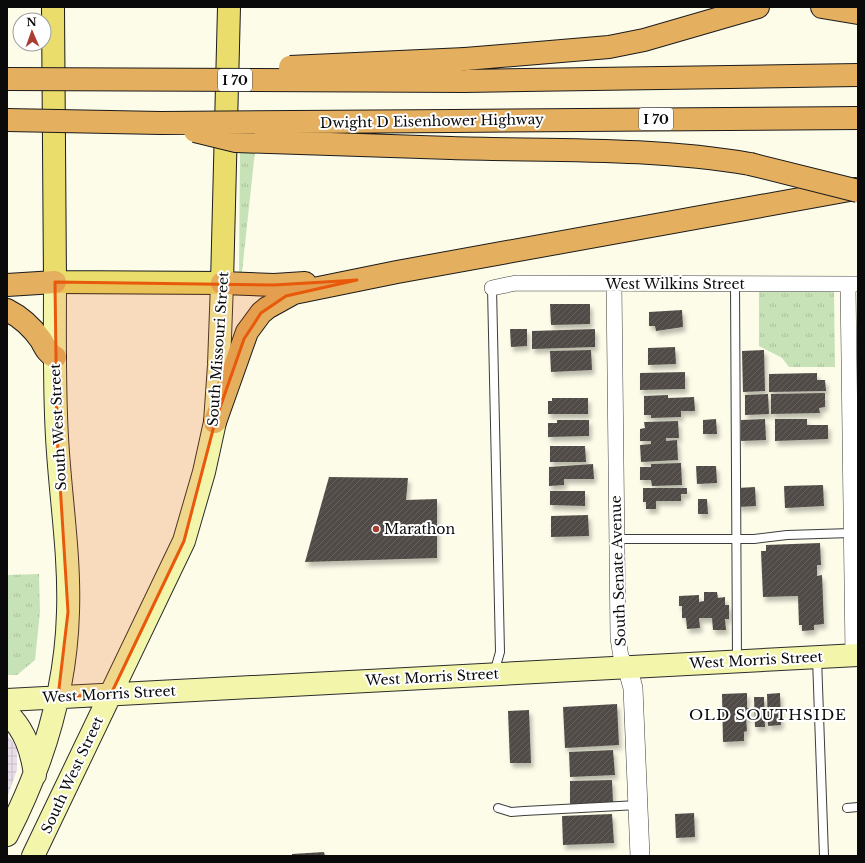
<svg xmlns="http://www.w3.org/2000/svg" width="865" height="863" font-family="'Libre Baskerville',serif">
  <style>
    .industrial { fill: url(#industrial-grid) }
    .grass { fill: url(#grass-tufts) }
    .building { fill: url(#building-hatch); filter: url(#shadow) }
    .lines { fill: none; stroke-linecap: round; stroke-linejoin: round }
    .service-casing { stroke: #3d3d3d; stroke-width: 10 }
    .minor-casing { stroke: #3d3d3d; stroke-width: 16 }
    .tertiary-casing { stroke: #3d3d3d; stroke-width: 20 }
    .secondary-casing { stroke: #2c2c2c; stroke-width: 24 }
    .primary-casing { stroke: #1b1b1b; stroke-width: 24 }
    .motorway-casing { stroke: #1b1b1b; stroke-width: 24 }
    .service { stroke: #fff; stroke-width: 8 }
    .minor { stroke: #fff; stroke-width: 15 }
    .tertiary { stroke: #fff; stroke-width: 19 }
    .secondary { stroke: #f3f6aa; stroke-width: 22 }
    .primary { stroke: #eadd6c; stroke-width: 22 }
    .motorway { stroke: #e4af5f; stroke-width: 22 }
    .motorway-bridge-casing { stroke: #1b1b1b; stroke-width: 24; stroke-linecap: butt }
    .motorway-bridge { stroke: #e4af5f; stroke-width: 22 }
    .marked { fill: #e8590c; fill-opacity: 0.2; stroke: #e8590c; stroke-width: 3; stroke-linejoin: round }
    .poi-dot { fill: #aa3d32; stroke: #fff; stroke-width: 1.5 }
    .labels { text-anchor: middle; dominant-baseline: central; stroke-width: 4; stroke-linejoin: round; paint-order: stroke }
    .shield { fill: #fff; stroke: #545454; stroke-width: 1 }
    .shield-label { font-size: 13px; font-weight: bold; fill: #0a0a0a }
    .street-label { font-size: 14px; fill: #0a0a0a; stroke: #fff }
    .poi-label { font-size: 14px; fill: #0a0a0a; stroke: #fff; text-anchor: start }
    .neighbourhood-label { font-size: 15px; letter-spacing: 1px; fill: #0a0a0a; stroke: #fff }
  </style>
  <defs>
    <pattern id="industrial-grid" width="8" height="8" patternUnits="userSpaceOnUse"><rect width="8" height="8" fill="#e8dee8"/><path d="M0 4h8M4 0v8" fill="none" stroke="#c6bdc6"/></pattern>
    <pattern id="grass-tufts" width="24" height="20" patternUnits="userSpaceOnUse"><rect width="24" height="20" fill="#c7e2b7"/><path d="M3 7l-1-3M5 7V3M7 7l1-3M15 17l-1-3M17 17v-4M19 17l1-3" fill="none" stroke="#aac19c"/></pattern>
    <pattern id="building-hatch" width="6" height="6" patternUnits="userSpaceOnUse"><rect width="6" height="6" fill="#514c47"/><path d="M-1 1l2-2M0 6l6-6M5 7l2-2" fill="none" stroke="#65615d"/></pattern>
    <filter id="shadow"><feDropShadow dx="2.5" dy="4.5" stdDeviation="2" flood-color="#0004"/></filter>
  </defs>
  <rect width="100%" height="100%" fill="#fdfce9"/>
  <path class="industrial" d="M7 735 17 747V770L7 798Z"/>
  <path class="grass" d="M255 151 242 272 239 273 240 152Z
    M834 291 835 367H789L782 358 759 346V292Z
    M39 574 40 612 35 660 17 675H7V575Z"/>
  <path class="building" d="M550 304H590V324L551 325Z
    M682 310 683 327 656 331 655 326H649V312Z
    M510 329H527V346L511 347Z
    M595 329V347L532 349V331Z
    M675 347 676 364 648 365V348Z
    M591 350 592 370 551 372 550 351Z
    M764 350 765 391 743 392 742 351Z
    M685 372V389L640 390V373Z
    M817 373V380H825L826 391 769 392V374Z
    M825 393V407L819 408 820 413 771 414V394Z
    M768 394 769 414 745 415V395Z
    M668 395V398L694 397 695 411H681V417L651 418V415H644V396Z
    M552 398H588V414H548V401H552Z
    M716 419 717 434H703V420Z
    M765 419 766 440 741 441V420Z
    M775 419H807V425H828V439L775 441Z
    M557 420H589V436L548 437V423H557Z
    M678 421 679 438H666V441L677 440 678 460 641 462 640 445 651 444V441H640V429L645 428 644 422Z
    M550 446H585L586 462H550Z
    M681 463 682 485 652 486 651 480H640V467H651V464Z
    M593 464 594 479H564V485L549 486V467Z
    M696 466H716L717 483 697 484Z
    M329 477 408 478 406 500 437 499V558L305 562Z
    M823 485 824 506 785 508 784 486Z
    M755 487 756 506 738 507 737 488Z
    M643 488H687V494H681V501H656V509H646V502H643Z
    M550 491H585V506L550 505Z
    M698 499H707L708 514H698Z
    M588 515 589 536 551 537V516Z
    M820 543 821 565H817V576L822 575 824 624 814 625V630L802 631V625H799L798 596 763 597 761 551H766V545Z
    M704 592H717L718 598 725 597V605H729V619H725L726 630H713L712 618H699L700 628 687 629 686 618H682V606H679V596L699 595V602L704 601Z
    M747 693V708H751V717H746L747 731 744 732V741L723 742 722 694Z
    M780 693 781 725 768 726 767 694Z
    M754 697H764L765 727H755Z
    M617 704 619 745 565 748 563 707Z
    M529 710 531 763H510L508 711Z
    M613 750 615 775 570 777 569 752Z
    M612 780 613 803 570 804V781Z
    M694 813 695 837 676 838 675 814Z
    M612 814 614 843 563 845 562 816Z
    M324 852 325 856H292V854Z"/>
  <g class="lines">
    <defs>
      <path id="service" d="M735 284 737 661
        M492 288 500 652 494 673
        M617 539H754L787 535 851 533
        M817 658 824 856
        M498 808 511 812 524 811 638 805
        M847 808 858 807"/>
      <path id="minor" d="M614 284 618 638 621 657 627 666
        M848 284 853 655
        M492 288 516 283 857 284"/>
      <path id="tertiary" d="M627 666 633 688 640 856"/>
      <path id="secondary" d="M7 700 858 655
        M7 713C25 730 32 751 35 775
        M7 835C43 765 66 692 68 612 70 554 60 495 57 437 54 386 55 334 55 282
        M33 856 184 541 204 472 215 422 219 365 222 283"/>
      <path id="primary" d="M53 7 55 282 222 283 229 7"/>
      <path id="motorway" d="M822 7 858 13
        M465 59 609 47 644 40 758 7
        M464 81 858 75
        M453 121 858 118
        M451 148C550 151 652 147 750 164
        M222 283 274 285 305 283
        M7 285 55 282
        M7 310C21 317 32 327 41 340 45 347 47 353 55 357
        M215 422 247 332 261 313 267 308 294 293 397 272 855 189"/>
    </defs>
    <use href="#service" class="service-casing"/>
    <use href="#minor" class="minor-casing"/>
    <use href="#tertiary" class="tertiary-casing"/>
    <use href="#secondary" class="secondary-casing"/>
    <use href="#primary" class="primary-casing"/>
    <use href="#motorway" class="motorway-casing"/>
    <use href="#service" class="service"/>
    <use href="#minor" class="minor"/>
    <use href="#tertiary" class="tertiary"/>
    <use href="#secondary" class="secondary"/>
    <use href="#primary" class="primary"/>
    <use href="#motorway" class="motorway"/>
    <defs>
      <path id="motorway-bridge" d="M290 67 465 59
        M7 79 464 81
        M7 120 161 123 453 121
        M195 131 236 141 451 148
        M750 164 858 191"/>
    </defs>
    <use href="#motorway-bridge" class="motorway-bridge-casing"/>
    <use href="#motorway-bridge" class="motorway-bridge"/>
  </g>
  <path class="marked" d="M357 280 286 296 261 313 244 339 215 422 184 541 111 694 58 697 68 612 57 435 55 282 274 285Z"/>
  <circle class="poi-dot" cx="376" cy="529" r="4"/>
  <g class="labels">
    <g class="shield">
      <rect x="218" y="69" width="34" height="22" rx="3"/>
      <rect x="639" y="108" width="34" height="22" rx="3"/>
    </g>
    <g class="shield-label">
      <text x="235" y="80">I 70</text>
      <text x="656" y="119">I 70</text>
    </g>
    <g class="street-label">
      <text transform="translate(432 121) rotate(-1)">Dwight D Eisenhower Highway</text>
      <text x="675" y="284">West Wilkins Street</text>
      <text transform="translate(218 349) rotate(-86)">South Missouri Street</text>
      <text transform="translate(58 427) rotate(-93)">South West Street</text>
      <text transform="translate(618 571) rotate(-92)">South Senate Avenue</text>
      <text transform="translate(756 660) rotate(-3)">West Morris Street</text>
      <text transform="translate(432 677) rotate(-3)">West Morris Street</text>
      <text transform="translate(109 694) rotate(-3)">West Morris Street</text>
      <text transform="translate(72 775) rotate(-65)">South West Street</text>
    </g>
    <g class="poi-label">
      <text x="384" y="529">Marathon</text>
    </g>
    <g class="neighbourhood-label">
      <text x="768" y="714">OLD SOUTHSIDE</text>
    </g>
  </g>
  <rect width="865" height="863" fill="none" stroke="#0a0a0a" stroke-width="16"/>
  <g transform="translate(32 32) rotate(358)"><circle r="19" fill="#ffffff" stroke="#9d9d9d"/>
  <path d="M0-3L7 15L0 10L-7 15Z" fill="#aa3d32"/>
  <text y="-6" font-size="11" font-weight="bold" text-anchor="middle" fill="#0a0a0a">N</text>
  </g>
</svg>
